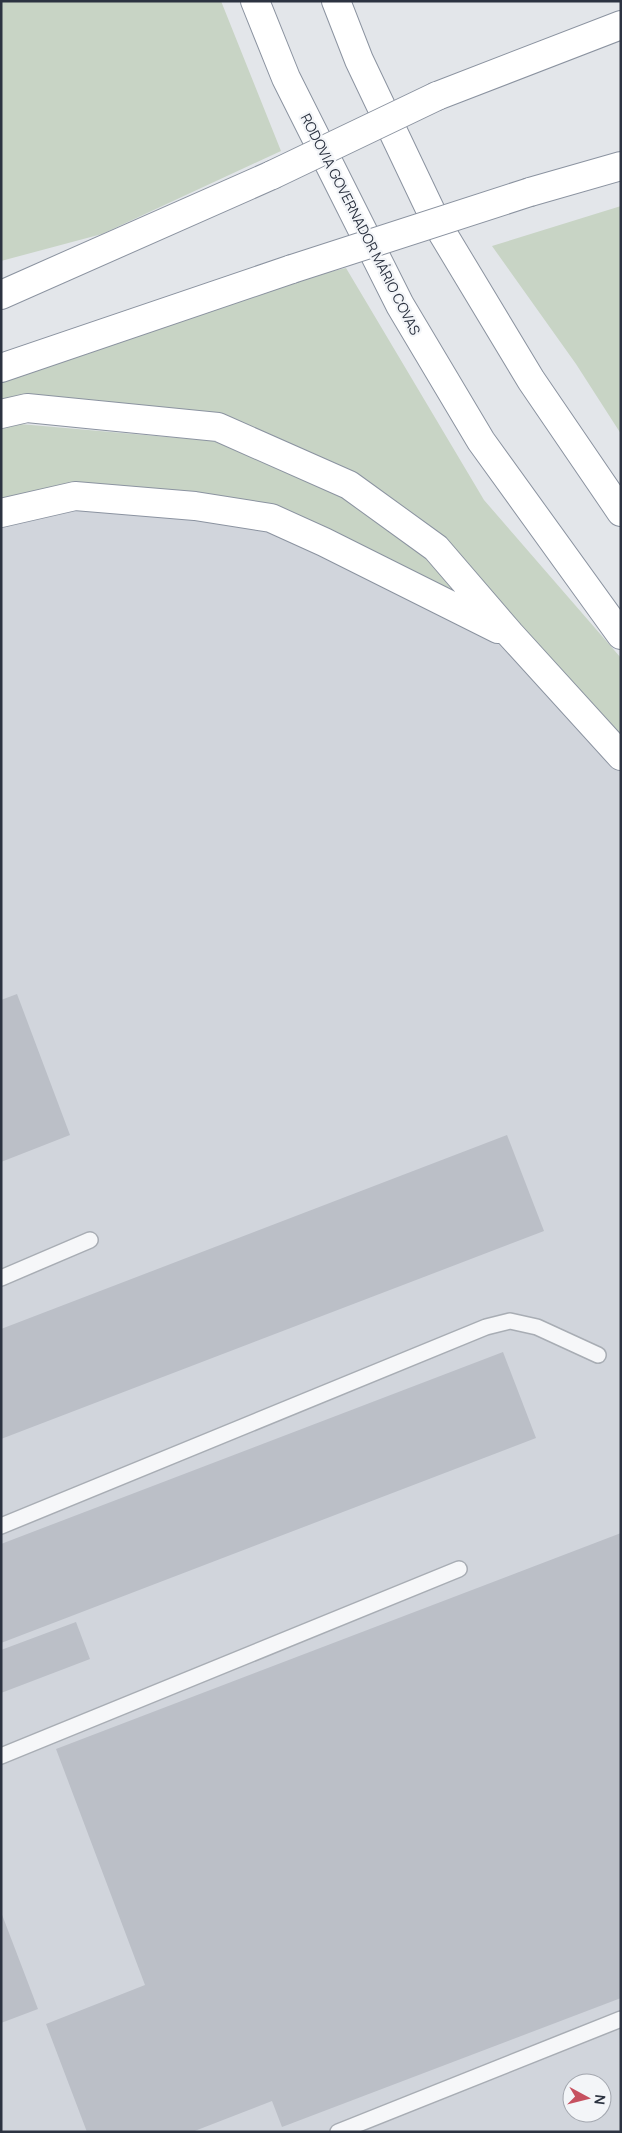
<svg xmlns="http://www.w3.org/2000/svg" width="622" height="2133" font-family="Manrope,sans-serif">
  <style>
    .built { fill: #d1d5dc; fill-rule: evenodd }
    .green { fill: #c8d4c5 }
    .building { fill: #bbbfc7 }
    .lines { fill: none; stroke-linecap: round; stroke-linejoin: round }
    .service-casing { stroke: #a8adb4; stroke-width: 18 }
    .trunk-casing { stroke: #8b93a0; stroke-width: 30 }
    .service { stroke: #f6f7f9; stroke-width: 15 }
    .trunk { stroke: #fff; stroke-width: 28 }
    .trunk-bridge-casing { stroke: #8b93a0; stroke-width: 30; stroke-linecap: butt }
    .trunk-bridge { stroke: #fff; stroke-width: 28 }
    .labels { text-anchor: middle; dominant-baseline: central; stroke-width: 4.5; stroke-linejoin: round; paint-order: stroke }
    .street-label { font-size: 14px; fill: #2c3341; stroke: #f3f5f8 }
  </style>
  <rect width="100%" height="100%" fill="#e3e6ea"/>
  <path class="built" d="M75 496 271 518 510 634 621 756V2132H1V513ZM572 2083H602V2113H572Z"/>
  <path class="green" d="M1 1H221L281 151 102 234 1 261Z
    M621 206V434L576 364 492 246Z
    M346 268 484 500 621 658V747L444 539 215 418 1 403V378L275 285Z
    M20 424 213 441 337 488 428 553 478 610 271 518 1 505V429Z"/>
  <path class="building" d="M17 994 70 1135 1 1162V1000Z
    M507 1135 544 1231 1 1439V1329Z
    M503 1352 536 1438 1 1643V1544Z
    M621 1533V1998L282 2127 272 2101 192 2132H87L46 2024 145 1985 56 1749Z
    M76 1622 90 1659 1 1693V1650Z
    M1 1912 38 2009 1 2023Z"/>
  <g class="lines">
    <defs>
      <path id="service" d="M1 1278 90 1240
        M1 1526 486 1327 510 1321 537 1327 598 1355
        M1 1756 459 1569
        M338 2132 621 2019"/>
      <path id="trunk" d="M255 1 286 78 400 305 481 441 621 635
        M336 1 359 60 437 224 531 380 621 512
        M437 96 621 25
        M530 192 621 166
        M1 295 272 175
        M1 368 292 269
        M1 414 27 408 218 427 349 485 436 548 510 634 621 756
        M1 513 75 496 195 506 271 518 324 542 498 629"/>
    </defs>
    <use href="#service" class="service-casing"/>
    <use href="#trunk" class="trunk-casing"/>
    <use href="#service" class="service"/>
    <use href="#trunk" class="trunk"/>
    <defs>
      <path id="trunk-bridge" d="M272 175 437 96
        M292 269 530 192"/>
    </defs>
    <use href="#trunk-bridge" class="trunk-bridge-casing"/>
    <use href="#trunk-bridge" class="trunk-bridge"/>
  </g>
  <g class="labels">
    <g class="street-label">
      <text transform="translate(361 224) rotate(63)">RODOVIA GOVERNADOR MÁRIO COVAS</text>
    </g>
  </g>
  <rect width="622" height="2133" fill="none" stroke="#2c3341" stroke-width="5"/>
  <g transform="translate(587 2098) rotate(97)"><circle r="24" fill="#f3f5f8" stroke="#a3a7af"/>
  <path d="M0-4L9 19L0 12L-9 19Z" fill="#c65160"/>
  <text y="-8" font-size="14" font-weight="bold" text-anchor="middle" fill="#2c3341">N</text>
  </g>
</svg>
